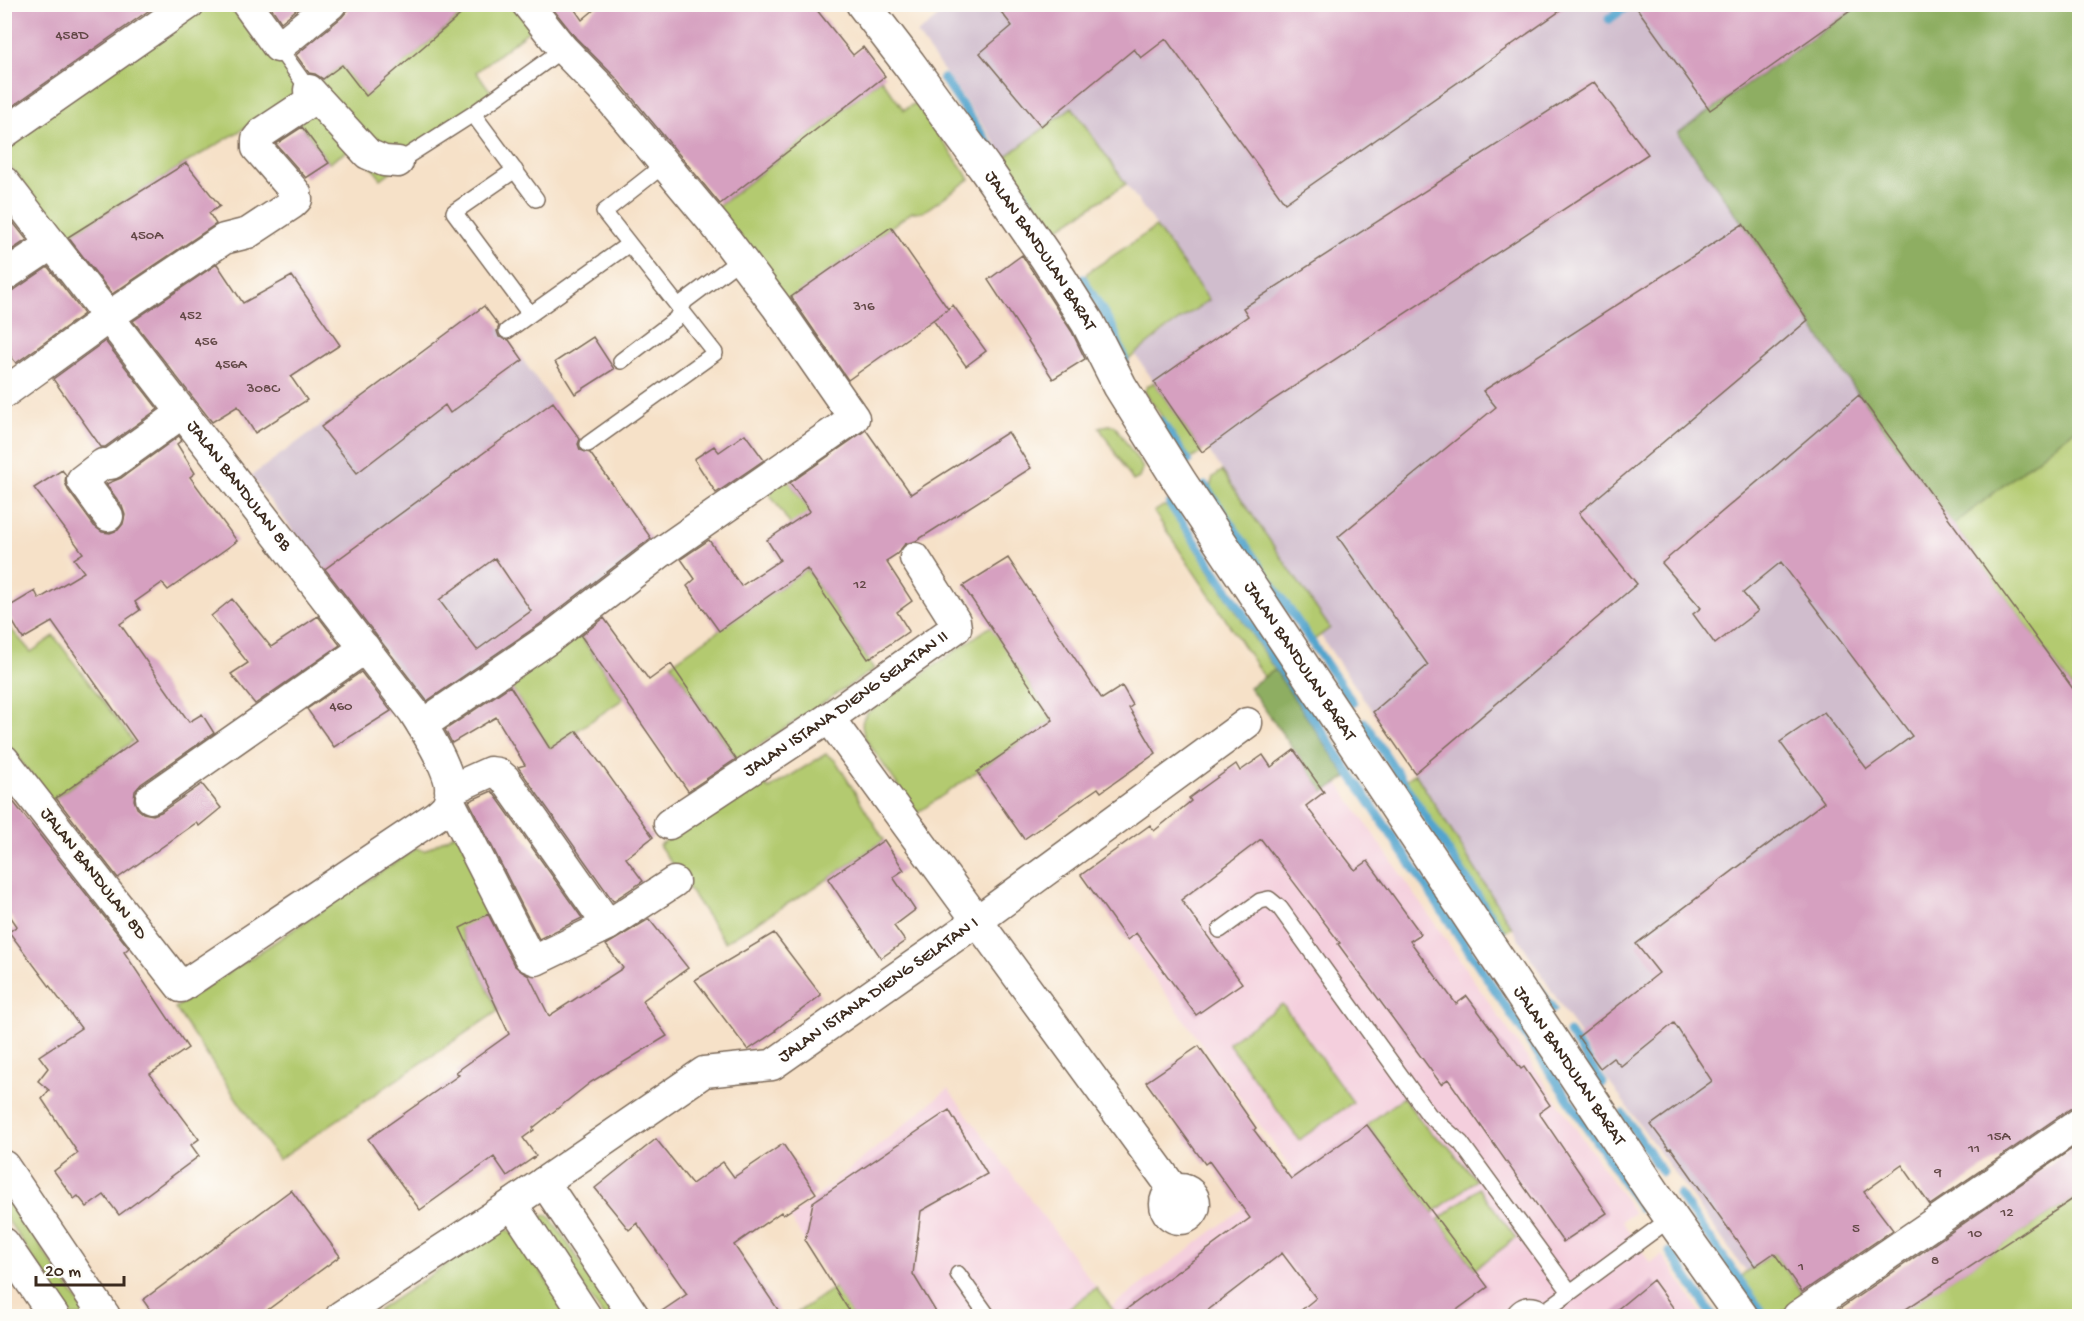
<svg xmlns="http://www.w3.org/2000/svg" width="2084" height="1321" font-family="'Gochi Hand',sans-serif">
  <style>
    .built { fill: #f4cfdd }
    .industrial { fill: #d0bdcd }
    .green { fill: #b3ca6f; stroke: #777a46; stroke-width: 1.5 }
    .forest { fill: #8eae62; stroke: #646c40; stroke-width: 1.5 }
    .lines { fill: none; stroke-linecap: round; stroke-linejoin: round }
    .stream { stroke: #53a4cd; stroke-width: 9 }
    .building { fill: #d6a0c0; fill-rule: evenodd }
    .lane-casing { stroke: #7c6a5a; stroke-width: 18 }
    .street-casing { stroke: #7c6a5a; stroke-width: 33 }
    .secondary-casing { stroke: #7c6a5a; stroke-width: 36 }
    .lane { stroke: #fff; stroke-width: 15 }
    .street { stroke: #fff; stroke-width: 30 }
    .secondary { stroke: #fff; stroke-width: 33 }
    .labels { text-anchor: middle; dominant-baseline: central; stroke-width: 5; stroke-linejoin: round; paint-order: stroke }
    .number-label { font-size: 15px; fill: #624846 }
    .street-label { font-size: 18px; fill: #3b2a1e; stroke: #fdfcf7 }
  </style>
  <rect width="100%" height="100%" fill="#fdfcf7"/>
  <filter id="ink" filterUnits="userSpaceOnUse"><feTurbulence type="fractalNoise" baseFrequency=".0167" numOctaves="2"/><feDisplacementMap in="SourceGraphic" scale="12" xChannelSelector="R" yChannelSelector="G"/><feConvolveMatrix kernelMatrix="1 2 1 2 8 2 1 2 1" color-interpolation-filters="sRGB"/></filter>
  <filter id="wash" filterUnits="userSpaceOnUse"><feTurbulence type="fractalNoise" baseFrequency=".008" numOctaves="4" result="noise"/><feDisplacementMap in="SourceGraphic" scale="24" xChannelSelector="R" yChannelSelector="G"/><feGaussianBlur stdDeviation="1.35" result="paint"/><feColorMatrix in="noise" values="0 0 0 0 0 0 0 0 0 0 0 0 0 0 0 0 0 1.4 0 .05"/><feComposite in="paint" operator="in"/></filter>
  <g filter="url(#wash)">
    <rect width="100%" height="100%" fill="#f6e1c8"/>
    <path class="built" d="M1338 783 1634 1213 1622 1221 1650 1263 1662 1255 1703 1316H853L790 1218 948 1089 1111 1307 1293 1171 1127 940Z"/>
    <path class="industrial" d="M954 4 1860 5 1678 133 1743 224 1859 395 2079 697V1043L1746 1272 1607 1079 1415 773 1320 635 1330 628 1207 448 1202 452 1135 354 1208 299 1072 108 1003 159 996 148 998 146 917 34Z
      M484 306 657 547 430 714 380 644 251 476Z"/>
    <path class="green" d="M205 5H240L306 92 342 65 366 95 473 5H518L535 26 476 72 493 94 381 179 355 146 329 163 285 104 186 163 67 238 5 160V140Z
      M881 79 904 110 915 103 970 179 923 212H912L781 305 711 212Z
      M1072 107 1126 184 1053 232 1003 159Z
      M1156 227 1209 300 1165 330 1128 360 1115 327 1085 279 1087 273Z
      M1154 382 1202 452 1191 459 1145 392 1146 387Z
      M1109 425 1115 426 1143 468 1139 478 1133 481 1099 427Z
      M2079 426V697L1953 525Z
      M1222 471 1330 628 1314 640 1210 488 1213 477Z
      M784 474 837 549 816 563 765 487Z
      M1163 506 1168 507 1275 670 1264 677 1154 512Z
      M807 569 874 669 737 760 671 664Z
      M4 621 31 652 54 636 133 741 51 801 5 741Z
      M991 626 1053 720 917 813 865 738C862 728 860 721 867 713Z
      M577 631 623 699 550 749 506 680Z
      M826 754 836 761 884 840 828 879 725 942 659 845 763 782 769 789Z
      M1415 773 1512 928 1508 930 1501 929 1405 781Z
      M458 832 496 910 460 929 498 1011 278 1160 175 1008 417 848 424 851Z
      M1282 1004 1353 1102 1299 1140 1228 1043Z
      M1403 1097 1428 1130 1449 1147 1476 1180 1433 1213 1367 1125Z
      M1479 1188 1516 1238 1475 1269 1438 1220Z
      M4 1193 88 1316H72L5 1216Z
      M2079 1195V1316H1894Z
      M547 1215 550 1217 617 1316H603L541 1224 542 1216Z
      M504 1229 515 1233 570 1316H370L495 1232Z
      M1774 1253 1805 1297 1776 1316H1767L1740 1277Z
      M835 1287 853 1316H792Z
      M1096 1288 1118 1316H1058Z"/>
    <path class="forest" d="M1860 5H2079V426L1953 525 1859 395 1743 224 1678 133Z
      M1275 670 1347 777 1324 792 1249 687Z"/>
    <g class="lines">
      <path class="stream" d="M1609 19 1630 4
        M943 78 1051 234
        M1083 279 1113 328 1125 361
        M1161 421 1188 461
        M1205 486 1353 703
        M1170 504 1641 1208
        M1364 722 1501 932
        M1513 952 1553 1009
        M1569 1033 1603 1083
        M1623 1114 1662 1172
        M1679 1195 1765 1316
        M1670 1252 1713 1316"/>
    </g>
    <g id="blocks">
      <path class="building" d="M4 4H158L4 112Z
        M269 4H303L281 22Z
        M348 4H473L366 96 342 65 323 79 315 74 309 73 296 55 342 17 347 11Z
        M549 4H571L582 20 601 4H812L853 55 863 47 885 76 720 204 616 78 576 38Z
        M995 4H1570L1285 203 1166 39 1141 58 1134 49 1041 126 980 53 1012 26Z
        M1634 4H1860L1710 110Z
        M1594 82 1648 154 1270 402 1202 452 1154 382 1248 316 1243 308Z
        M302 127 329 163 306 178 276 144Z
        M186 163 220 206 209 213 216 224 112 294 68 237Z
        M4 211 27 240 4 255Z
        M1743 224 1808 320 1579 513 1637 584 1415 773 1373 712 1428 665 1338 537 1496 407 1483 391Z
        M891 227 948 309 953 305 986 351 966 366 933 320 947 310 848 380 791 297Z
        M1022 255 1072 332 1085 359 1053 379 988 280Z
        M217 264 243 303 292 276 340 345 291 377 307 400 255 433 238 406 212 422 133 321Z
        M48 267 84 314 16 363 4 348V293L14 290Z
        M484 306 499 326 497 331 499 337 509 340 523 360 450 413 445 405 357 473 321 427Z
        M593 337 614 369 575 394 555 362Z
        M105 341 158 409 105 447H101L53 379Z
        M1859 395 2079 697V1106L2070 1109 1930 1205 1902 1165 1864 1192 1893 1230 1802 1292 1774 1253 1755 1266 1671 1148 1669 1149 1651 1125 1712 1081 1674 1023 1621 1066 1613 1058 1600 1068 1578 1037 1659 973 1636 944 1824 802 1780 742 1824 712 1867 769 1912 736 1781 562 1743 593 1758 611 1715 644 1693 614 1701 608 1662 563Z
        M553 402 580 439 578 444 580 450 590 453 651 538 540 624 427 701 325 569ZM495 558 531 611 477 650 439 600Z
        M866 430 911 494 1008 432 1031 468 916 541 905 544 897 554 886 561 912 601 897 612 909 631 868 659 807 569 719 631 687 586 695 579 681 559 709 540 741 586 780 560 767 540 810 511 790 483Z
        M745 434 764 460 716 493 694 459 714 446 719 452Z
        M179 436 182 440 177 444 195 473 190 477 237 541 168 590 162 583 135 602 140 610 120 624 189 722 202 714 214 733 141 784 135 791 134 800 137 808 143 813 153 815 161 812 202 784 221 808 199 826 196 823 118 878 56 798 136 741 52 622 23 639 5 609 35 591 39 599 84 572 74 559 83 553 34 488 62 470 66 475 65 482 68 490 94 526 102 532 110 533 118 530 123 524 125 515 122 506 106 484 121 478Z
        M1008 558 1102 699 1122 686 1133 705 1129 708 1156 753 1101 792 1098 788 1024 839 977 772 1053 720 963 586Z
        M232 599 271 647 318 616 340 645 255 704 231 674 248 663 211 616Z
        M604 618 649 680 671 664 736 759 688 791 581 636Z
        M361 672 391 711 334 747 307 709Z
        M510 686 550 749 577 731 653 837 626 858 643 881 613 901 518 767 525 765 496 717 452 743 445 730Z
        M1294 750 1324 792 1306 806 1355 870 1368 861 1421 934 1410 941 1456 1004 1467 996 1521 1069 1524 1067 1550 1105 1539 1113 1607 1213 1563 1242 1448 1079 1441 1084 1338 944 1340 943 1261 839 1181 900 1242 983 1196 1015 1136 933 1127 940 1081 875 1150 825 1154 831 1191 801 1189 798 1236 764 1240 771 1263 755 1271 767Z
        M4 790 129 948 124 952 188 1048 150 1074 199 1139 191 1145 199 1156 119 1215 104 1195 87 1207 78 1196 74 1199 54 1171 78 1153 42 1099 49 1090 38 1081 48 1068 39 1056 81 1028 9 932 17 926 4 907Z
        M492 791 582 918 539 939 469 801Z
        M884 840 904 870 893 877 915 910 894 926 905 941 881 958 828 879Z
        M488 914 514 965 522 972 529 976 549 1016 623 968 606 945 649 919 688 968 642 1001 667 1036 591 1082 533 1128 534 1130 523 1138 536 1156 507 1176 494 1157 420 1210 368 1139 459 1075 456 1072 509 1034 460 928Z
        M774 933 821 995 775 1030 776 1031 748 1050 695 980Z
        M1199 1046 1256 1128 1254 1130 1291 1179 1367 1125 1488 1287 1447 1317H1293L1316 1298 1282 1253 1199 1317H1116L1250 1218 1209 1161 1205 1164 1146 1082Z
        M949 1110 987 1174 921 1211 913 1274 939 1317H853L805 1241 813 1202Z
        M656 1139 692 1184 723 1162 734 1177 783 1144 816 1193 783 1215 781 1212 734 1245 783 1317H653L687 1294 637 1223 629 1230 595 1188Z
        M2079 1144V1195L1894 1317H1828Z
        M291 1190 340 1256 258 1317H155L143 1300Z
        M1653 1280 1680 1317H1608Z"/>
    </g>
  </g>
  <g filter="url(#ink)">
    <use href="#blocks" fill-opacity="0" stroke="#7c6a5a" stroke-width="1.5"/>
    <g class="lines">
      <defs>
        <path id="lane" d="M278 47 309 90
          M473 114 536 199
          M398 162 473 114 563 49
          M515 170 454 212 530 314
          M507 331 629 244
          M621 361 676 319 685 301 741 259
          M588 444 715 353 604 212 665 164
          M1220 930 1260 901 1269 899 1280 908 1429 1115 1461 1143 1570 1292
          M958 1274 988 1316
          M1545 1311 1671 1218
          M1513 1316C1521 1301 1539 1301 1548 1316"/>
        <g id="street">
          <path d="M247 4 278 47 331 4"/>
          <path d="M309 90 368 154 384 161 398 162"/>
          <path d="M4 133 189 4"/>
          <path id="s1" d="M4 182 413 711C425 730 458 779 449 802 446 808 441 812 436 816L181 987 4 760"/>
          <path d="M4 276 52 244"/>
          <path d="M4 393 120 309 224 239 248 233 292 204 297 199 296 193 257 148V139L262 133 315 98"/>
          <path d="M108 516 82 480 103 464H111L182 413"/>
          <path d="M829 718 1174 1190"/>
          <path d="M422 725 550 638 660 553 854 418 777 307 716 226 601 88 563 49 527 4"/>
          <path d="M450 790 490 772 498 773 505 779 608 925"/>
          <path d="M151 798 365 648"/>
          <path d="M449 800 529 957 536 960 608 925 674 882"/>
          <path id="s2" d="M669 824 829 718 956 628 955 621 915 558"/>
          <path d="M4 1166 105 1316"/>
          <path d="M544 1182 634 1316"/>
          <circle cx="1180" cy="1204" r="15"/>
          <path d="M512 1204 586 1316"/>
          <path d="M4 1243 54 1316"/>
          <path id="s3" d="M341 1316 512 1204 704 1072 772 1065 977 921 1247 723"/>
          <path d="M1798 1316 2080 1123"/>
        </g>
        <g id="secondary">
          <path id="s4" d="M863 4 909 64 984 167 1046 257 1088 323 1120 386 1180 482 1655 1195 1741 1316"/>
        </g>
      </defs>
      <use href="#lane" class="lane-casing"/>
      <use href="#street" class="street-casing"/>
      <use href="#secondary" class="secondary-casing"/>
      <use href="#lane" class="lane"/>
      <use href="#street" class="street"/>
      <use href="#secondary" class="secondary"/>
    </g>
  </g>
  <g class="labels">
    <g class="number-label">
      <text x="72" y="36">458D</text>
      <text x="147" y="236">450A</text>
      <text x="864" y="307">316</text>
      <text x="191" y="316">452</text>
      <text x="206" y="342">456</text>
      <text x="231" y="365">456A</text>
      <text x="263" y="389">308C</text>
      <text x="860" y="585">12</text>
      <text x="341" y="707">460</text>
      <text x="1999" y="1137">15A</text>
      <text x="1974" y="1149">11</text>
      <text x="1938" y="1173">9</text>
      <text x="2007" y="1213">12</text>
      <text x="1856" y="1229">5</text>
      <text x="1975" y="1234">10</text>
      <text x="1935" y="1261">8</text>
      <text x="1801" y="1267">1</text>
    </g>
    <g class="street-label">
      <text stroke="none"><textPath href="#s4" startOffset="304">JALAN BANDULAN BARAT</textPath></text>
      <text stroke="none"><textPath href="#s1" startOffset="384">JALAN BANDULAN 8B</textPath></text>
      <text stroke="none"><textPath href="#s4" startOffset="790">JALAN BANDULAN BARAT</textPath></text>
      <text stroke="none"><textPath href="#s2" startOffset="214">JALAN ISTANA DIENG SELATAN II</textPath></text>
      <text transform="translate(93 874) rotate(52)">JALAN BANDULAN 8D</text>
      <text stroke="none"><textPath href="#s3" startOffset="636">JALAN ISTANA DIENG SELATAN I</textPath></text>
      <text stroke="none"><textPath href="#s4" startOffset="1276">JALAN BANDULAN BARAT</textPath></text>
    </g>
  </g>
  <rect width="2084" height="1321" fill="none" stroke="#fdfcf7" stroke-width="24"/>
  <path d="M36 1276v9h88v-9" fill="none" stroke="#3b2a1e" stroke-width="3"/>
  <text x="45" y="1276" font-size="18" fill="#3b2a1e" stroke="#fdfcf7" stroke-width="4.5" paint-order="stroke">20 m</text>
</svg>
